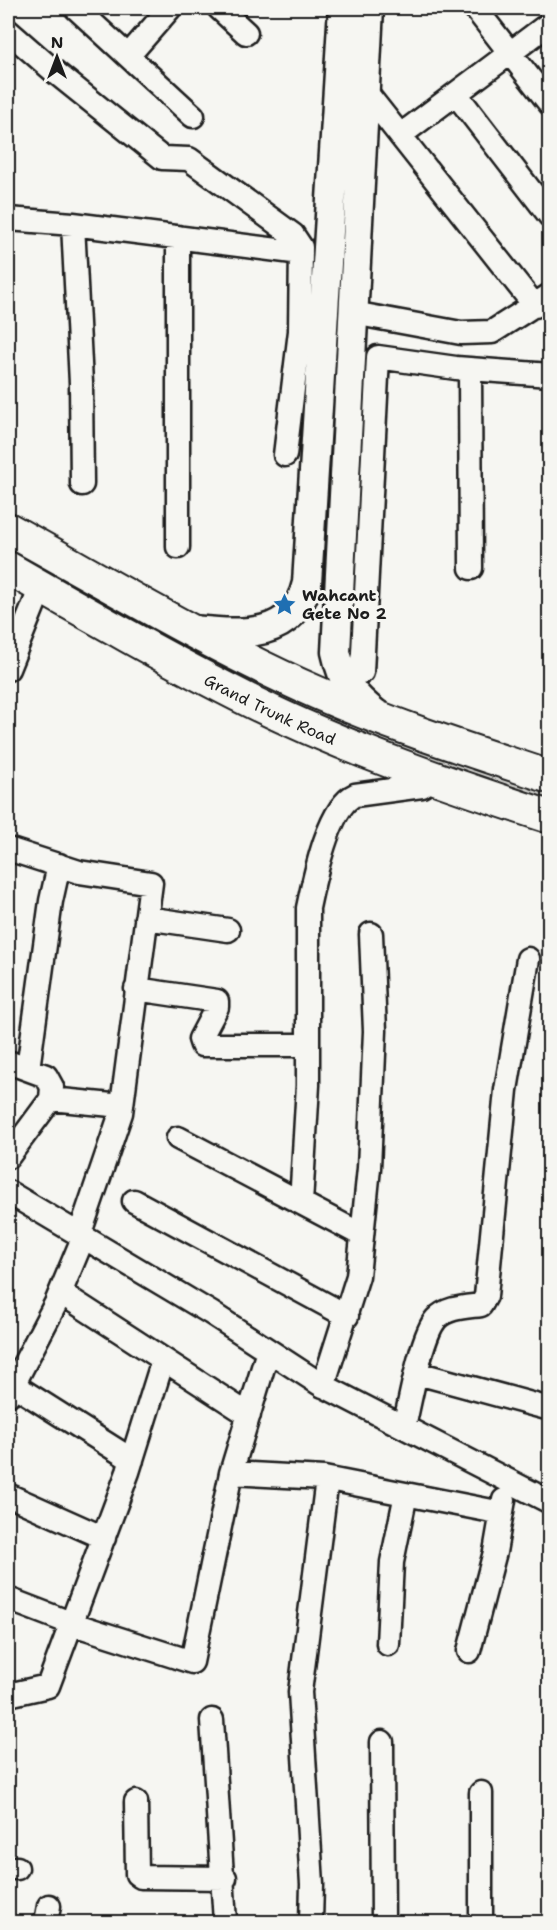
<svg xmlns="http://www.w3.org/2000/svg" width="557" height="1930" font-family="'Shantell Sans',sans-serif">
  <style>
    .green { fill: #d6d6d2; stroke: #797977; stroke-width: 1.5 }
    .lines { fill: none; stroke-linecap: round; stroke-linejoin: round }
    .minor-casing { stroke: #1c1c1c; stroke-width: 27 }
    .major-casing { stroke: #1c1c1c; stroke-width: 33 }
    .highway-casing { stroke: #1c1c1c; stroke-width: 36 }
    .minor { stroke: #f6f6f2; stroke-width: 22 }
    .major { stroke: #f6f6f2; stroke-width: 28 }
    .highway { stroke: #f6f6f2; stroke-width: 32 }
    .labels { text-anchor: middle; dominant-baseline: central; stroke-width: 6; stroke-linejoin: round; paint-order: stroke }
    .poi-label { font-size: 16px; font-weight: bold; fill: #1c1c1c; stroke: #f6f6f2; text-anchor: start }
    .street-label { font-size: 16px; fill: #1c1c1c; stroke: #f6f6f2 }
  </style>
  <rect width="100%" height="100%" fill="#f6f6f2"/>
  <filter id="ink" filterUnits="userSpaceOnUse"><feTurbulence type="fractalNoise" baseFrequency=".0167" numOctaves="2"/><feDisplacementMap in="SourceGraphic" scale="12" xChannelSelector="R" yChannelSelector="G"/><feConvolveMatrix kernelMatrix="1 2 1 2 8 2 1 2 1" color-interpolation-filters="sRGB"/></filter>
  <g filter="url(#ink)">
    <path class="green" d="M8 538 549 788V810L249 690 186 650 8 552Z"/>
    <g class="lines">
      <defs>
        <path id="minor" d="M76 8 193 116
          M219 8 246 33
          M475 8 550 104
          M8 31 55 72 162 158 189 159 293 235 301 247 300 331 285 455
          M128 56 170 8
          M365 91 535 306
          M456 94 550 216
          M402 134 550 23
          M8 219 73 224 301 253
          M73 224 81 383 82 484
          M178 237V547
          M353 313 461 333 492 332 550 295
          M470 369 471 568
          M8 669 41 587
          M362 672 378 357 456 368 550 375
          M8 849 79 872 151 883 121 1113 79 1236
          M146 918 228 930
          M136 989 217 1001V1007L200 1039 202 1045H308
          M8 1062 46 1076 52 1087 51 1099 122 1106
          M28 1069 51 901 59 865
          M178 1138 362 1235
          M8 1157 51 1099
          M8 1192 211 1313 320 1384 550 1502
          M134 1201 347 1316
          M301 1203 308 1085V908C314 880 328 807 355 795L422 786 434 777
          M61 1293 249 1415
          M417 1373 550 1409
          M12 1384 132 1460
          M323 1386 358 1276 369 1168 375 1031 371 934
          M8 1395 56 1303 83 1238
          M404 1427C410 1402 421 1336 436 1319 447 1307 466 1307 481 1305L486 1296 506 1090 528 959
          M231 1473 324 1478 502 1513
          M8 1495 104 1538
          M8 1599 73 1624 192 1662 231 1473 268 1351
          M388 1644 392 1562 406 1494
          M469 1651 495 1552 504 1500
          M8 1695 48 1686 128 1472 163 1360
          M212 1720 225 1922
          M382 1742 383 1922
          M136 1802 137 1874 141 1877 225 1878
          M8 1868H17
          M46 1922 49 1906
          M311 1922 312 1884 300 1692 327 1479
          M481 1922V1793"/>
        <path id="major" d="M369 8 336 652C343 684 352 695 377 715
          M192 630C239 634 293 641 307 583L343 8"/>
        <g id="highway">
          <path d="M8 529C110 585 211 646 318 693 393 726 472 751 550 777"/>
          <path id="s1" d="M8 568C88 614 168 660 252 702 347 749 449 784 550 817"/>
        </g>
      </defs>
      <use href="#minor" class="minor-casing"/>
      <use href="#major" class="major-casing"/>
      <use href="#highway" class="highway-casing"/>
      <use href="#minor" class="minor"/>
      <use href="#major" class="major"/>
      <use href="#highway" class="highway"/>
    </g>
  </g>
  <defs>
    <symbol id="sight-bare" viewBox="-9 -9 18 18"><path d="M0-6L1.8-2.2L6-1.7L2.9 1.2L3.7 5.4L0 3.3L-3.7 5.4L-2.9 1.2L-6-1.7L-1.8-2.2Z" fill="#1f6fb2" stroke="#f6f6f2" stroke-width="2.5" paint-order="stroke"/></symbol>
  </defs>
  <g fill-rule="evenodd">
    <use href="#sight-bare" x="268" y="588" width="33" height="33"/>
  </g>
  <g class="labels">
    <g class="poi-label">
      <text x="302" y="595">Wahcant<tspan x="302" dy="18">Gete No 2</tspan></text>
    </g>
    <g class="street-label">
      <text stroke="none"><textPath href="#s1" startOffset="298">Grand Trunk Road</textPath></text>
    </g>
  </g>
  <rect width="557" height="1930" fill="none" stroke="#f6f6f2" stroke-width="30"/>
  <rect x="15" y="15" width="527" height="1900" fill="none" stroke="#1c1c1c" stroke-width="2" filter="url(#ink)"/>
  <g transform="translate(57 57)" stroke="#f6f6f2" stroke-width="4.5" paint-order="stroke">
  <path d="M0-4.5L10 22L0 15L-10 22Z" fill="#1c1c1c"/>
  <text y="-9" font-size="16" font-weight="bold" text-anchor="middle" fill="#1c1c1c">N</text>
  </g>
</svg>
